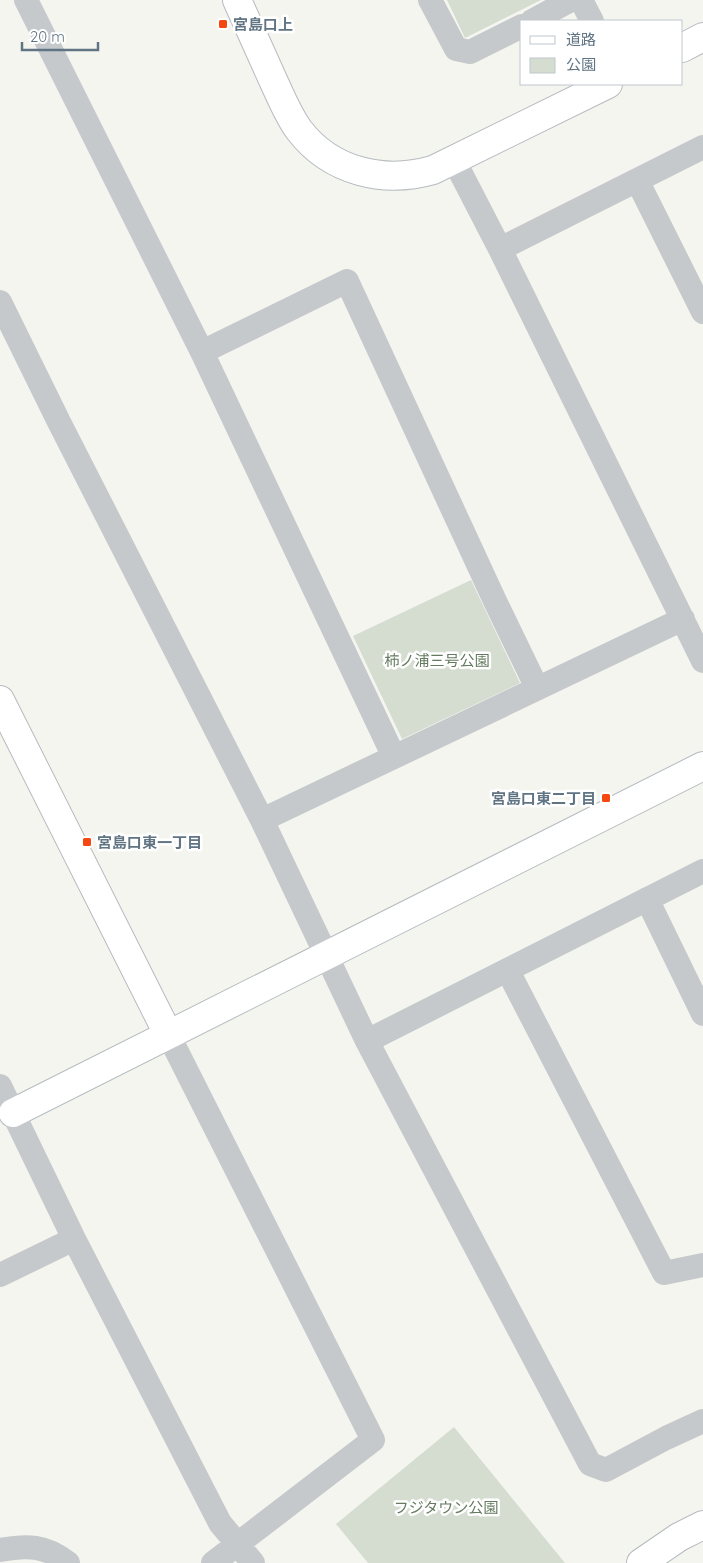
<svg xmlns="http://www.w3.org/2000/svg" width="703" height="1563" font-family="Quicksand,'Noto Sans JP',sans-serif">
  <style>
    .green { fill: #d5ddd1 }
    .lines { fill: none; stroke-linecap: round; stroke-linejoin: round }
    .secondary-casing { stroke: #b5bbbf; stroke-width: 30 }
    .street { stroke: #c6c9cc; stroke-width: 24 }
    .secondary { stroke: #fff; stroke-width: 28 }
    .poi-dot { fill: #f54810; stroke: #fff; stroke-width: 2 }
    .labels { text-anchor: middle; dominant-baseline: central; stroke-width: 5; stroke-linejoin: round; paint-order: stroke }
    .poi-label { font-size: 15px; font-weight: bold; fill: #607484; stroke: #fff; text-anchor: start }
    .park-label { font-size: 15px; fill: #657b60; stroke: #fff }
  </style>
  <rect width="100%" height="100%" fill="#f5f5f0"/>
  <path class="green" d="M447 0H541L465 38Z
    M471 580 520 683 402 739 353 636Z
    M454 1427 565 1563H368L336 1524Z"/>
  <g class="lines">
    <defs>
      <path id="secondary" d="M237 0C249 27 261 53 273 80 281 97 288 115 299 130 331 172 384 184 433 170L608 84
        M682 48 703 37
        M0 700 168 1034
        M13 1113 703 766
        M641 1563 679 1537 703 1525"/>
    </defs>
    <use href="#secondary" class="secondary-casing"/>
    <path class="street" d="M26 0 202 352 394 757
      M430 0 456 49 470 52 522 26
      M581 0 592 21
      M532 21 571 0
      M454 160 500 249 703 661
      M637 180 703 312
      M500 249 703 147
      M0 302 59 422 262 820 367 1041 590 1464 606 1470 666 1438 703 1421
      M202 352 347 281 495 601 537 688
      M262 820 683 619
      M647 899 703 1014
      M508 971 664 1273 703 1265
      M168 1034 373 1440 213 1563
      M367 1041 703 871
      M0 1086 74 1239 220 1523 253 1563
      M0 1275 74 1239
      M0 1550C27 1545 45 1545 68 1563"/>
    <use href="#secondary" class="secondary"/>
  </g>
  <g class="poi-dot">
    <rect x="218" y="19" width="10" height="10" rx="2.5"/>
    <rect x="601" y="793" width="10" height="10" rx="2.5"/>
    <rect x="82" y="837" width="10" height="10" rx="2.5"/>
  </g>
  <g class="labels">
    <g class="poi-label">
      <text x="233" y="24">宮島口上</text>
      <text x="596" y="798" text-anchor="end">宮島口東二丁目</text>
      <text x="97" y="842">宮島口東一丁目</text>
    </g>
    <g class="park-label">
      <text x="437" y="660">柿ノ浦三号公園</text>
      <text x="446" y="1507">フジタウン公園</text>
    </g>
  </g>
  <rect x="520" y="20" width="162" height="65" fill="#ffffff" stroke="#bfc7ce"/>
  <rect x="530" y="36" width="25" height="8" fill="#ffffff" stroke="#bfc7ce"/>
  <text x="566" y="45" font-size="15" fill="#607484">道路</text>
  <rect x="530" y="58" width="25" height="15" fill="#d5ddd1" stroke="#bfc7ce"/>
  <text x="566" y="70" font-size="15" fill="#607484">公園</text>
  <path d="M22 42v8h76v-8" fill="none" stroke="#607484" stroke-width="2.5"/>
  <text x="30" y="42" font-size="15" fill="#607484" stroke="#ffffff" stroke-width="4" paint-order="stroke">20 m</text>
</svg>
